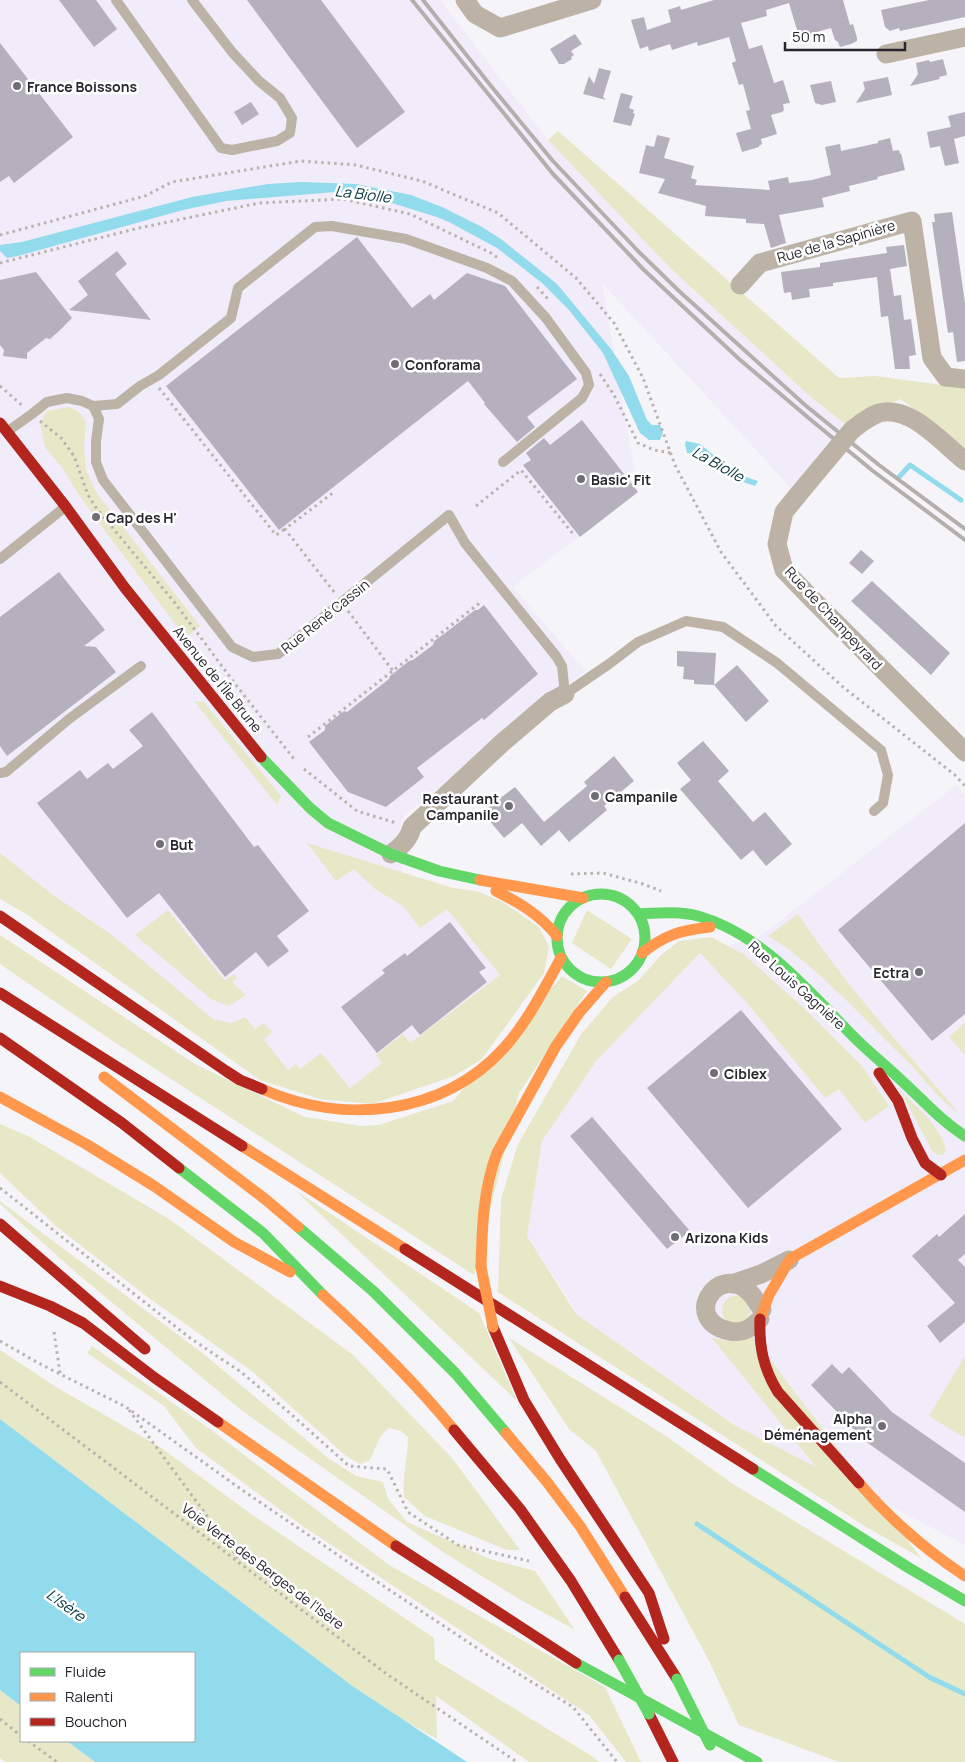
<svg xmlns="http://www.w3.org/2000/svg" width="965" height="1762" font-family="Manrope,sans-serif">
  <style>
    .built { fill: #f1ecfa }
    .green { fill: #e6e8c8 }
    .water { fill: #92dbec }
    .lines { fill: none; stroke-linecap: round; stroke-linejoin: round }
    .stream { stroke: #92dbec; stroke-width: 5 }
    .building { fill: #b5b0be }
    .path { stroke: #bab3ad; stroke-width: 3; stroke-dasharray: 2.5 4; stroke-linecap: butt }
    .lane { stroke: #bcb3a6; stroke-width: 10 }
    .street { stroke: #bcb3a6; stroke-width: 19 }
    .fast { stroke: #63d668; stroke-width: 11 }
    .slow { stroke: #ff974d; stroke-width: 11 }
    .jam { stroke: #b3261e; stroke-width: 11 }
    .rail { stroke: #b4afac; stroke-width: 4 }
    .street-bridge { stroke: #bcb3a6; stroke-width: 19 }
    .fast-bridge { stroke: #63d668; stroke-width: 11 }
    .slow-bridge { stroke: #ff974d; stroke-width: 11 }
    .poi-dot { fill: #706d76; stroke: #fff; stroke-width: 2 }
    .labels { text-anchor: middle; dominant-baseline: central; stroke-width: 5; stroke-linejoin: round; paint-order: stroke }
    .poi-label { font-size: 14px; font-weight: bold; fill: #28252f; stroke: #fff; text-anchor: start }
    .street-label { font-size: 14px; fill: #28252f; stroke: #fff }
    .water-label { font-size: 15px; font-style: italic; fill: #00313a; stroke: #fff }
  </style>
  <rect width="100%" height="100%" fill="#f5f4f9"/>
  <path class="built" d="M0 0H440L548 140 670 268 812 398 845 424 793 490 602 283 638 492 513 587 585 671 401 819 404 906 447 909 500 975 410 1043 402 1034 376 1055 382 1063 350 1088 264 1066 0 862Z
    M956 785 965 795V1545L734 1425 576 1314 568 1298 527 1236 542 1141 597 1060 700 953 759 937Z"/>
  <path class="green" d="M558 131 839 378 875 376 965 388V450L901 399 845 424 812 398 670 268 548 140Z
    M69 407 79 412 86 421 84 447 86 470 96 492 200 626 186 638 111 539 79 495 63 469 45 447 40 423 47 411Z
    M194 701 204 702 281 796 277 805Z
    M307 843 453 888 476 891 501 901 539 927 549 947 544 973 482 1059 454 1076 372 1104 320 1099 260 1080 26 914 0 899V853L53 895 112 935 213 1019 231 1023 245 1017 255 1029 264 1023 272 1032 264 1040 288 1070 296 1064 300 1069 321 1053 350 1088 382 1063 376 1055 403 1034 410 1043 500 975 447 909 420 928 403 906 375 889 354 869 336 881Z
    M168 910 225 981 234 974 237 978 232 982 246 995 229 1006 211 999 135 935Z
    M587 910 632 939 611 969 572 943Z
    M798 914C845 985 903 1048 959 1113 941 1102 927 1083 913 1067 889 1043 866 1020 842 996 818 974 796 952 768 936Z
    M0 935 195 1064 305 1117 361 1126 379 1125 453 1101 562 976 587 991 519 1093 474 1275 114 1042 0 964Z
    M711 937 745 955 808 1012 862 1066 889 1106 865 1123 839 1089 825 1098 747 1003 700 953 597 1060 542 1141 527 1236 576 1314 734 1425 816 1467 712 1338 736 1342 753 1337 921 1558 866 1527 498 1292 501 1199 518 1144 582 1033 613 997 639 980 661 955 679 941Z
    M965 1022V1055L949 1037Z
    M900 1090C917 1108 940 1125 946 1150L943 1155H938L932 1151Z
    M0 1124 30 1137 169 1219 353 1355 452 1458 520 1550H507L425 1516 404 1497C402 1477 408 1457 408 1437L401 1431 389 1428C376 1438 377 1448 369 1461L360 1464 346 1456 253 1372 146 1296 57 1227 0 1173Z
    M295 1190 479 1313 517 1401Z
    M0 1201 205 1355 328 1458 356 1476 383 1482 388 1499 407 1522 490 1559 535 1571 575 1630 519 1599 443 1552 241 1410 73 1270 0 1204Z
    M722 1310a14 14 0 1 1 28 0a14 14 0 1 1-28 0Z
    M509 1338 666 1436 733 1484 965 1624V1762H839L739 1725 709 1661 596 1451 569 1429Z
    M92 1346 214 1432 389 1565 605 1687 641 1762H626L589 1715 301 1525 196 1448 164 1406 87 1353Z
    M0 1350 56 1387 160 1447 251 1514 434 1638 435 1660 595 1758 598 1762H529L436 1696 437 1739 402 1719 351 1685 0 1419Z
    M965 1356V1438L929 1416Z
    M0 1690 21 1706V1741H67L95 1762H5L0 1758Z"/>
  <path class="water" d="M301 182 356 184 411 195 442 207 482 227 501 239 557 284 611 349 629 376 647 420 652 425H660L663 432 660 440H649L640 433 603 353 569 310 542 283 497 248 449 222 437 217 382 200 353 194 335 192 226 201 183 210 18 256 7 258 0 251V245L22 242 192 197 268 184Z
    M686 441 700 444 737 474 758 481 755 486 734 479 704 455 687 453 685 444Z
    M0 1419 351 1685 467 1762H95L67 1741H194V1653H21V1706L0 1690Z"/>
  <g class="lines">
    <path class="stream" d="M899 477 910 465 961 500
      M697 1524 929 1677 965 1694"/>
  </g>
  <path class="building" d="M59 0H96L117 29 94 47Z
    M247 0H321L405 112 357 148Z
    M714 0H843L850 25 853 24 857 38V41L851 44 840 47 838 42 835 40 831 28 799 37 789 3 766 10 767 16 741 23 749 49 762 45 774 83 783 80 790 103 783 104 784 110 782 112 771 115 777 134 761 139 762 144 759 146V147L742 152 736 133 751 129 746 111 750 110 743 84 739 85 732 63 736 61 729 37 698 46 697 42 672 50 670 44 649 51 648 46 640 49 631 20 644 17 647 30 671 22 668 10 680 6 681 10Z
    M929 0H965V17L900 31 899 28 890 31 885 27 881 10Z
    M575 34 582 44 571 51 574 55 571 57 572 59 564 64H559L550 49Z
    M0 43 73 137 14 183 9 176 0 182Z
    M943 59 947 75 939 77 940 79 910 86 918 74 916 63 929 60 930 62Z
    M599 68 611 71 603 97 606 100 583 94 589 76 594 84Z
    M888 77 892 95 856 103 865 89 863 82Z
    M831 81 836 102 822 105 815 103 810 85Z
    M621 93 633 96 629 108 634 110 633 113 635 114 631 126 613 122Z
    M251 102 259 114 242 125 234 112Z
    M965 112V136L954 139 959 163 945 166 940 146 930 148 927 132 951 127 948 116Z
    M657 135 670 138 664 158 694 166 691 178 697 180 695 185 770 190 768 181 788 177 789 183 812 180 831 175 825 147 840 144 841 151 878 143V141L890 138 893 151 899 150 900 154 901 153 905 170 877 177 878 179 849 186 850 191 822 198 824 207 779 215 786 243 771 248 764 224 746 223V219L705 216 706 206 658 193 665 179 639 173 646 145 654 147Z
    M952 212 965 303V361L957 362 953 332 948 333 932 222H935L934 214Z
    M357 237 412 308 430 294 434 300 467 273 505 286 577 379 527 417 535 427 517 442 484 404 485 403 468 381 279 530 166 386Z
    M904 245 907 266 890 269 894 296 901 295 904 320 911 319 916 355 909 356 910 369H895L888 316 881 317 877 277 833 283V286L809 289 810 297 792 300 791 292 784 293 781 272 820 267V263L887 253 886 247Z
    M117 251 127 264 115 274 151 320 69 310 88 295 78 281Z
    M36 272 72 318 58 332 50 339 46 338 27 353V359L3 356 4 350 0 345V280Z
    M582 420 638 492 580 537 523 465 531 460 526 453 544 438 550 445Z
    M861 550 874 561 862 574 849 563Z
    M59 572 105 630 84 646 96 647 116 672 7 756 0 746V617Z
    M872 581 950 653 931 675 851 601Z
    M484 605 538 674 484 720 482 718 417 768 424 777 386 807 348 792 309 742 325 730V726L344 711 347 712 389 679 390 676 409 661 413 660 433 645 434 641 444 634 475 610H478Z
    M677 651 716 653 714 685 694 684V680L683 679 684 667 677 666Z
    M737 665 769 701 746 722 714 685Z
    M152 712 254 847 258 845 309 911 277 936 289 951 268 967 256 952 225 977 159 893 127 918 37 803 80 770 87 779 108 763 113 769 143 746 129 730Z
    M703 741 729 771 718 781 753 822 765 812 792 844 766 866 753 850 741 860 680 789 691 780 677 763Z
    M614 756 634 781 604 806 607 810 569 842 559 830 541 846 522 823 504 838 482 812 515 787 544 822 587 786 584 782Z
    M965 823V1014L932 1041 838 930Z
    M450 922 486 968 479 972 487 982 420 1035 412 1025 377 1053 341 1007 385 973 382 970 405 953 407 956Z
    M741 1010 842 1129 748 1208 647 1088Z
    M592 1117 690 1231 667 1249 570 1136Z
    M965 1214V1254L958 1260 965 1267V1322L940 1343 927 1326 955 1303 912 1256 937 1234 939 1237Z
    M832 1364 842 1374 849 1367 892 1412 965 1463V1512L865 1441 811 1385Z"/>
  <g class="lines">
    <path class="path" d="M0 235 145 196 172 182 301 161 356 165 422 181 498 213 576 278 614 323 643 378 675 465 721 552 776 626 843 687 955 775 965 786
      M0 263 139 228 259 203 343 199 410 214 491 253 498 258
      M537 287 548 299
      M600 374 614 395 638 443 654 450 671 453
      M0 386 24 407
      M159 388 276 535 285 529
      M40 421 61 438 74 456 88 495 97 509 175 603 236 685 294 759
      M476 506 521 470 574 535
      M334 592 285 529 334 492
      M348 611 393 671
      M308 737 481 602
      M304 769 357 811 396 823
      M571 874 603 873 643 884 661 891
      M0 1188 190 1338 241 1372 292 1415 349 1466 387 1469 408 1512 458 1545 529 1561
      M54 1332 60 1373
      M0 1341 42 1365 126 1407 245 1492 385 1587 489 1656 573 1707 617 1762
      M0 1382 388 1675 517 1762
      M129 1410 238 1558
      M0 1719 21 1736
      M28 1741 57 1762"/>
    <path class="lane" d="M116 0 221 148 232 150 277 141 290 133 292 118 280 98 259 81 232 52 192 0
      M93 406 117 404 140 386 159 375 231 318 238 288 315 227 332 226 406 239 487 268 512 281 546 318 586 373 589 385 582 398 503 462
      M8 431 32 414 47 402 67 398 82 401 93 406 99 419 96 441V462L103 480 232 647 253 657 278 654 449 515 465 543 556 656 562 666 565 694 609 664 638 642 686 621 723 627 777 663 881 750 888 775 883 803 874 811
      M0 559 65 507
      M0 773 6 772 69 719 141 666"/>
    <path class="street" d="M465 0 475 14 500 28 592 0
      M886 54 965 37
      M740 285 760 263 912 221 932 358 946 377 965 379
      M852 430C861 423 868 417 879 413 910 404 943 444 965 461
      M797 496 784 512 777 544 784 570 812 599 965 752
      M391 854C401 847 410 838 412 827L502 743 550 702 565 694
      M732 1284 761 1274 789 1260
      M760 1319C751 1329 742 1334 729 1331 681 1320 717 1263 748 1291 754 1296 758 1304 762 1310"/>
    <path class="fast" d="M261 757 310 808 328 823 391 854 439 871 480 880
      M557 938a44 44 0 1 1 88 0a44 44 0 1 1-88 0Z
      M638 914C658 913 679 911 698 916 759 933 804 986 847 1030 864 1048 884 1064 902 1081 923 1100 941 1121 965 1136
      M179 1168 263 1233 323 1295
      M298 1227 373 1291 456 1374 506 1433
      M753 1469 909 1568 965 1601
      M576 1663 757 1762"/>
    <path class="slow" d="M480 880 583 898
      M496 891C520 903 540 915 557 936
      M642 953C665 935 681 930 710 927
      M104 1077 265 1199 298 1227
      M262 1089C343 1125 442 1116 504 1048 528 1021 544 989 561 958
      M0 1097 86 1144 154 1186 234 1242 290 1272
      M242 1146 405 1249
      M481 1267C482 1229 483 1189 497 1153L556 1046 579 1013 606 982
      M323 1295C369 1337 414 1381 454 1430
      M760 1319 769 1295 790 1259 965 1160
      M218 1422 396 1546
      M506 1433 547 1482 580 1526 625 1597
      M859 1483C892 1521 924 1549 965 1576"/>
    <path class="jam" d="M0 423 66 507 125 588 261 757
      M0 916 226 1071 240 1080 262 1089
      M0 993 242 1146
      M0 1038 122 1123 179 1168
      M879 1073 898 1101 912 1138 925 1163 941 1175
      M0 1224 145 1349
      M405 1249 753 1469
      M0 1286 50 1306 83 1323 155 1378 218 1422
      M760 1319C759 1346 763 1368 778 1392L859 1483
      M493 1327 524 1400 560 1459 649 1593 664 1639
      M454 1430 520 1509 571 1581 619 1660
      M396 1546 576 1663
      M625 1597 677 1679
      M649 1714 673 1762"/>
    <path class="rail" d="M412 0 553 174 643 269 739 359 811 420 873 471 965 540
      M423 0 491 86 552 160 638 251 679 291 805 405 879 465 965 529"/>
    <path class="street-bridge" d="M797 496 852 430"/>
    <path class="fast-bridge" d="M619 1660 649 1714
      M677 1679 710 1745"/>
    <path class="slow-bridge" d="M481 1267 493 1327"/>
  </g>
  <g class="poi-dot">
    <circle cx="17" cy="86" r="5"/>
    <circle cx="395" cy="364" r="5"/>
    <circle cx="581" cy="479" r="5"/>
    <circle cx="96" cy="517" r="5"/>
    <circle cx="595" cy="796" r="5"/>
    <circle cx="509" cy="806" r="5"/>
    <circle cx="160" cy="844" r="5"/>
    <circle cx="919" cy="972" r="5"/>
    <circle cx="714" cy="1073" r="5"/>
    <circle cx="675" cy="1237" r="5"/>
    <circle cx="882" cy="1426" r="5"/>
  </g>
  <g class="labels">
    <g class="poi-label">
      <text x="27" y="86">France Boissons</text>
      <text x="405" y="364">Conforama</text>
      <text x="591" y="479">Basic' Fit</text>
      <text x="106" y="517">Cap des H'</text>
      <text x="605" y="796">Campanile</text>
      <text x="499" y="798" text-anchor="end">Restaurant<tspan x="499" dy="16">Campanile</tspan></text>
      <text x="170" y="844">But</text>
      <text x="909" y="972" text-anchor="end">Ectra</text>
      <text x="724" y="1073">Ciblex</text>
      <text x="685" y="1237">Arizona Kids</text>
      <text x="872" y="1418" text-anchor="end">Alpha<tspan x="872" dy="16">Déménagement</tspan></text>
    </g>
    <g class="street-label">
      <text transform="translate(836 241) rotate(-16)">Rue de la Sapinière</text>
      <text transform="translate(325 616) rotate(-39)">Rue René Cassin</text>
      <text transform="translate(834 618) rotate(47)">Rue de Champeyrard</text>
      <text transform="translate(218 679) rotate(51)">Avenue de l'Île Brune</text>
      <text transform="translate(797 985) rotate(42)">Rue Louis Gagnière</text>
      <text transform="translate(263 1566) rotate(37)">Voie Verte des Berges de l'Isère</text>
    </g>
    <g class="water-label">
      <text transform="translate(363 194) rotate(7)">La Biolle</text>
      <text transform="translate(718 464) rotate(29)">La Biolle</text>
      <text transform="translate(66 1605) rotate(36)">L'Isère</text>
    </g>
  </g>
  <rect x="20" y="1652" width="175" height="90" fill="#ffffff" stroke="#a9a8ac"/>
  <rect x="30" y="1668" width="25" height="8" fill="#63d668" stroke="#a9a8ac"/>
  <text x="65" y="1677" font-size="15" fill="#28252f">Fluide</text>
  <rect x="30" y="1693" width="25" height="8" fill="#ff974d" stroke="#a9a8ac"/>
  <text x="65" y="1702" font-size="15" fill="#28252f">Ralenti</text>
  <rect x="30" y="1718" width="25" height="8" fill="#b3261e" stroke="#a9a8ac"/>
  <text x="65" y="1727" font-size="15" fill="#28252f">Bouchon</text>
  <path d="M785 42v8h120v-8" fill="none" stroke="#28252f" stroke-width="2.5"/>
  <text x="792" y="42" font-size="15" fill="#28252f" stroke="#ffffff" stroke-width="4" paint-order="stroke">50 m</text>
</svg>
